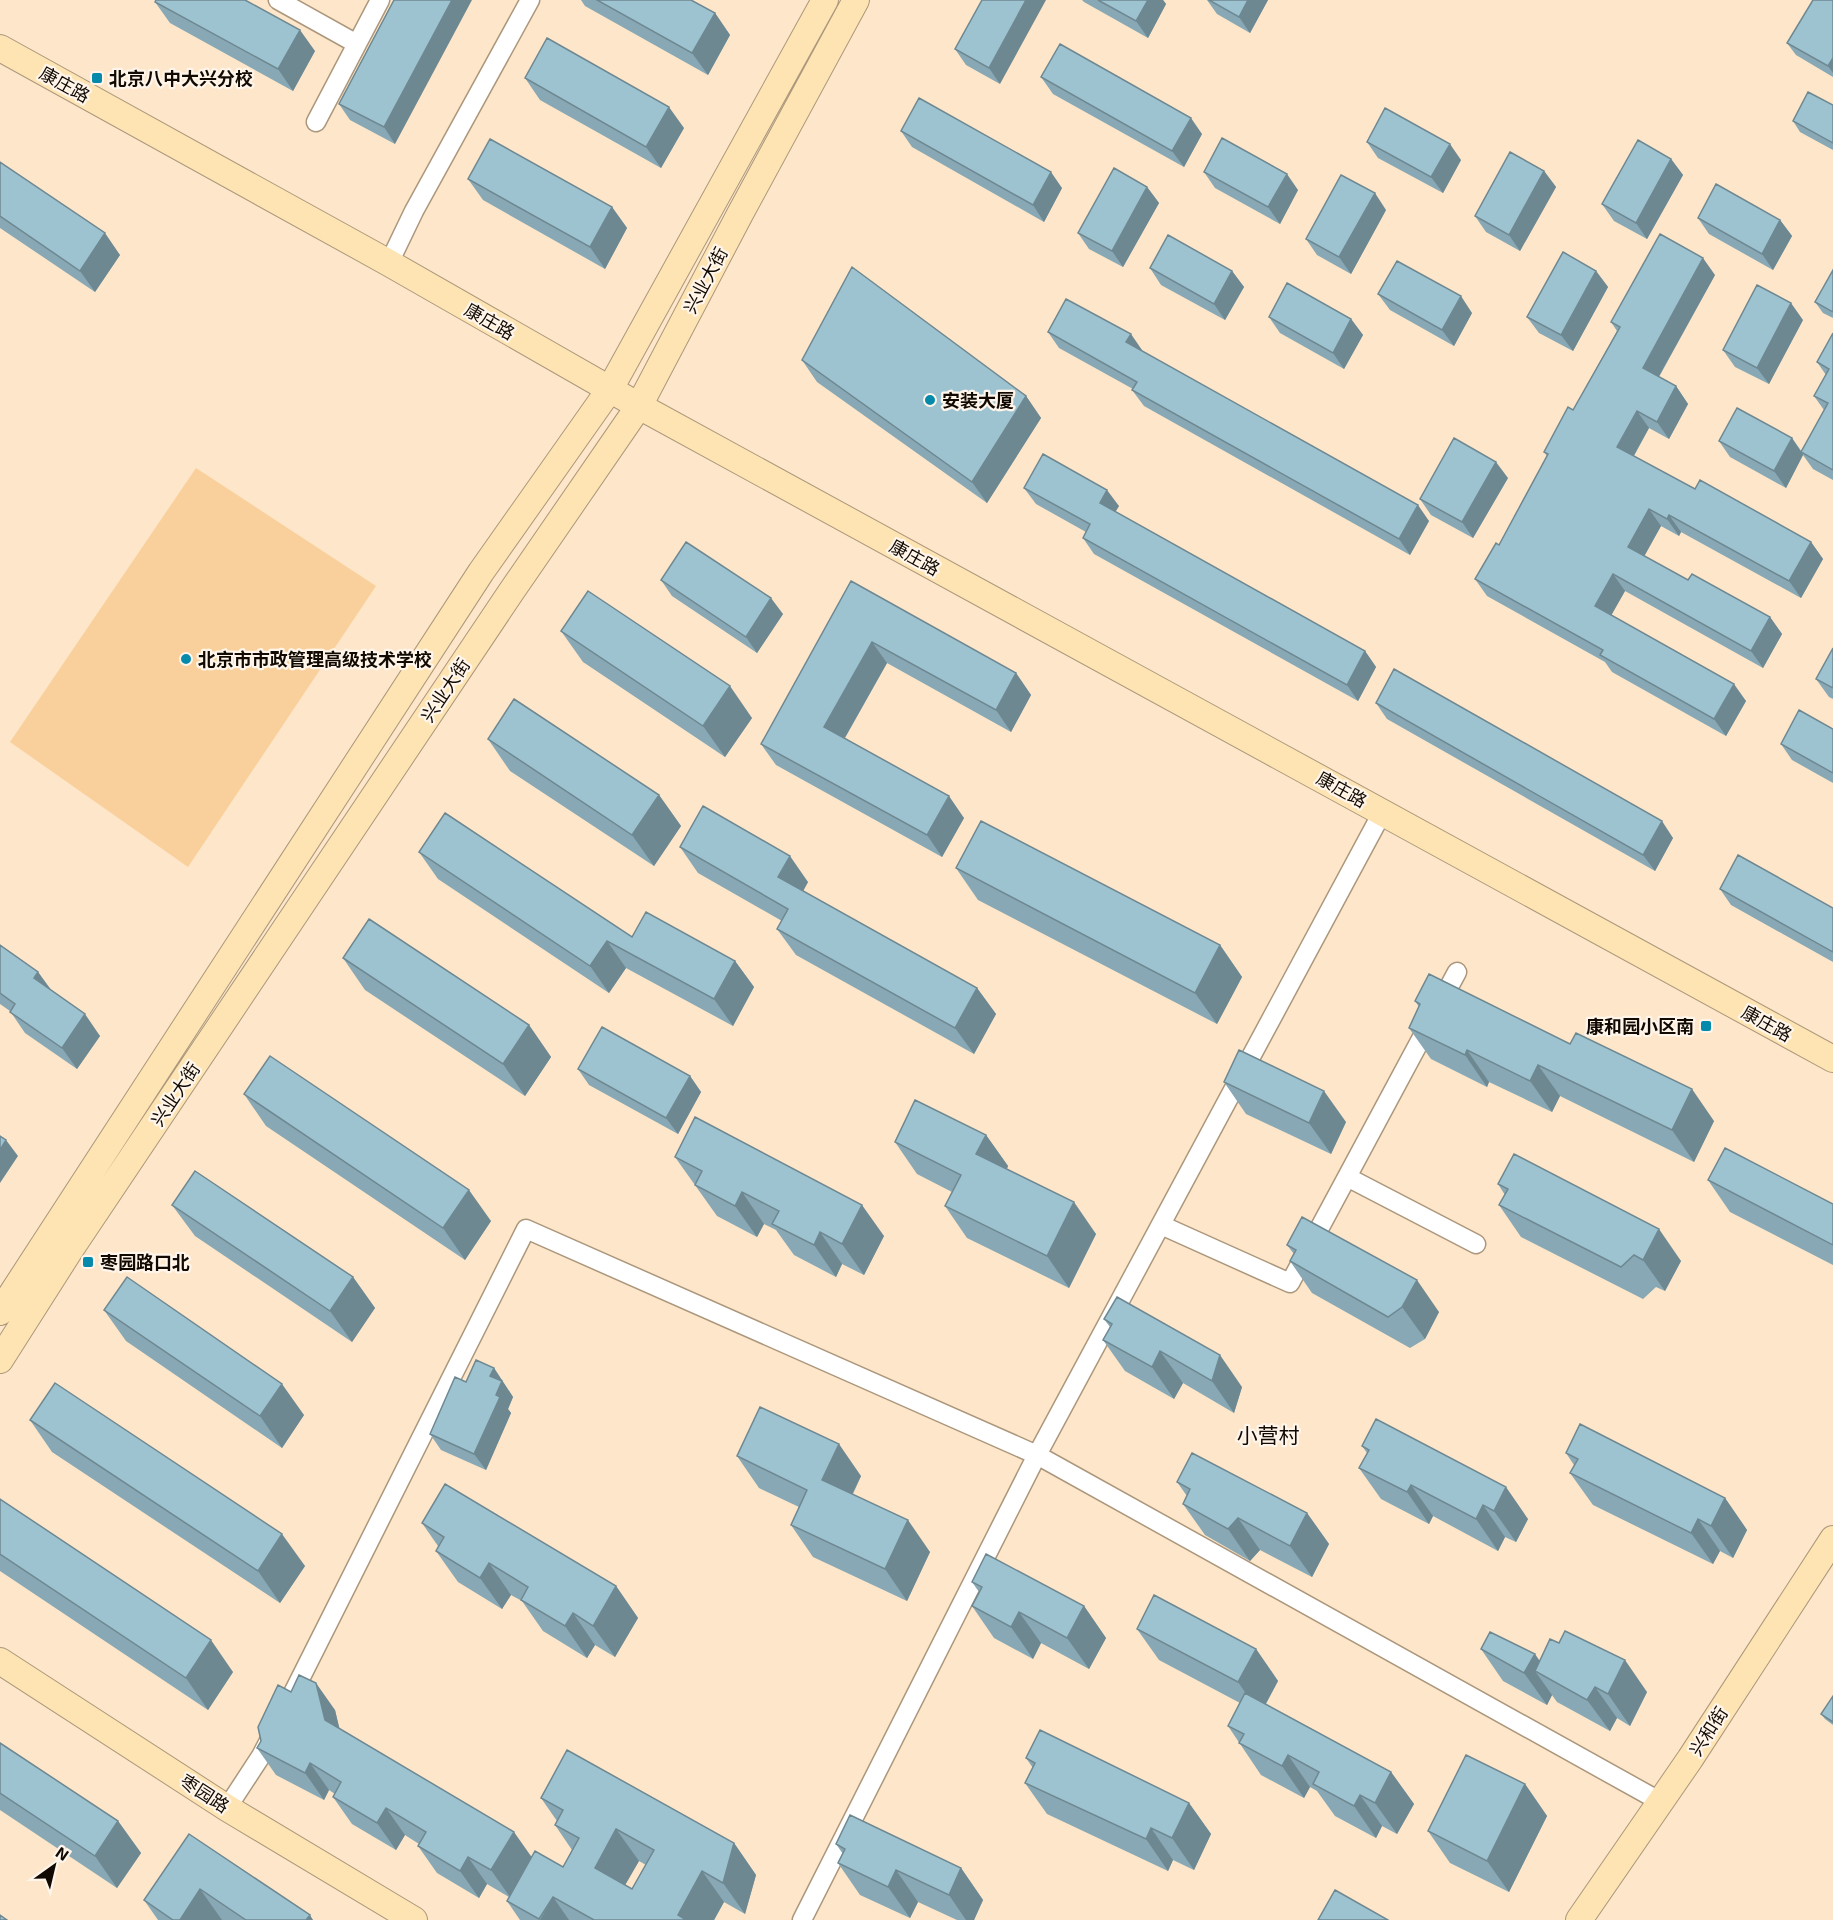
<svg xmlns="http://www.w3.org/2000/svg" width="1833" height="1920" font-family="'Exo 2','Noto Sans SC',sans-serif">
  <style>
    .pitch { fill: #f9d09c }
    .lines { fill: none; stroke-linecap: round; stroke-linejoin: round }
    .street-casing { stroke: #ac977c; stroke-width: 21 }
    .secondary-casing { stroke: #ac977c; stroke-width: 28 }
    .street { stroke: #fff; stroke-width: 18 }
    .secondary { stroke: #fde4b2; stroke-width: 26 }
    .wall { fill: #87a8b4; fill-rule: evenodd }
    .shaded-wall { fill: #6e8892 }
    .building { fill: #9dc3d1; stroke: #6e8892; stroke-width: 1.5; fill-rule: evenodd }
    .poi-dot { fill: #068aab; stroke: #fff5ea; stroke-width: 2 }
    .labels { text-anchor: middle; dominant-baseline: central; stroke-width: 4.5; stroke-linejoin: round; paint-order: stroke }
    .poi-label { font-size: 18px; font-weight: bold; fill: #110a03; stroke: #fff5ea; text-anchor: start }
    .street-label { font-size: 18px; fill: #110a03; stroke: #fff5ea }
    .quarter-label { font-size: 21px; fill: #110a03; stroke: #fff5ea }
  </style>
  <rect width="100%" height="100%" fill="#fde6c9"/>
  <path class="pitch" d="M196 468 376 586 188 867 10 742Z"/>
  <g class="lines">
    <defs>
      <path id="street" d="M278 0 357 44
        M316 122 380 0
        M389 263 414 211 530 0
        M1347 1177 1457 972
        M1161 1225 1290 1283 1347 1177 1476 1244
        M291 1697 526 1229 1037 1455 1661 1802
        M227 1808 261 1756 273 1733
        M802 1920 1037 1455 1383 811"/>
      <path id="secondary" d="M0 48 389 263 639 406 1833 1059
        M0 1312 481 572 610 389 825 0
        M0 1360 70 1250 511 592 639 406 740 214 856 0
        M0 1661 227 1808 414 1920
        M1579 1920 1690 1759 1833 1539"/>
    </defs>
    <use href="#street" class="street-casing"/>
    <use href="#secondary" class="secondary-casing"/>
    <use href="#street" class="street"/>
    <use href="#secondary" class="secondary"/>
  </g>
  <path class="wall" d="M394 0 395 144 350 120 339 104Z
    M581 0H691L715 13 730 35 708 75 585 6Z
    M982 0 1000 84 966 65 955 49Z
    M1082 0H1163L1166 4 1148 38 1084 2Z
    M1207 0H1268L1250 33 1217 14Z
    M1833 0V77L1796 55 1787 43Z
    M155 2 315 51 293 91 170 23Z
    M1041 77 1202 134 1184 167 1053 94Z
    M525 78 684 128 661 168 540 100Z
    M1833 105V150L1800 132 1793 121Z
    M901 131 1062 188 1044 222 912 147Z
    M1367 142 1461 160 1443 193 1378 158Z
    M1671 159 1683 175 1647 239 1614 221 1602 204Z
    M0 162 120 255 95 292 0 228Z
    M1544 171 1556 187 1520 251 1486 232 1475 216Z
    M1204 172 1298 190 1280 224 1215 188Z
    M468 179 612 207 627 228 605 269 483 200Z
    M1147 187 1159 203 1123 267 1089 249 1078 233Z
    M1386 210 1351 274 1317 255 1306 239Z
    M1698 218 1780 220 1792 236 1773 270 1709 234Z
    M1150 268 1232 271 1244 287 1225 320 1161 285Z
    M1833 270V318L1823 313 1815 302Z
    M1596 271 1608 287 1573 351 1539 333 1527 317Z
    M1715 275 1659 377 1676 386 1688 404 1669 439 1649 428 1634 456 1695 489 1811 542 1823 559 1801 598 1681 532 1679 536 1661 526 1644 556 1688 580 1770 617 1782 634 1763 668 1625 591 1611 615 1746 701 1726 736 1612 672 1605 662 1487 596 1475 579 1499 545 1547 456 1544 452 1573 410 1617 331 1611 322Z
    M1378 294 1472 313 1454 346 1390 310Z
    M1269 317 1351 319 1363 335 1344 369 1280 333Z
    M1803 320 1769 384 1735 367 1723 350Z
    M1048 332 1142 350V351L1429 521 1410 555 1144 406 1132 390 1133 389 1059 348Z
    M1833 333V480L1813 469 1803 455 1786 488 1730 457 1719 441 1792 438 1802 452 1824 410 1814 396 1826 375 1817 362Z
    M802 360 1026 396 1041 418 987 503 817 382Z
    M1508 478 1473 538 1431 515 1420 499Z
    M1024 488 1119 506 1115 512 1365 651 1376 667 1358 701 1094 554 1083 538 1086 532 1036 504Z
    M661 580 783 614 757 653 672 596Z
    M851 581 1016 673 1031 695 1011 732 887 663 845 738 964 818 942 857 776 765 761 744Z
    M561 631 752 718 725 757 583 662Z
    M1833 648V699L1829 697 1816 679Z
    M1376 703 1673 838 1655 871 1387 719Z
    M1833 729V783L1792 760 1781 744Z
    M488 739 659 795 681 826 654 866 510 771Z
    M680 847 808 882 803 891 977 988 996 1014 974 1054 796 955 777 929 782 921 698 873Z
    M419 852 632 937 735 961 754 987 733 1026 626 968 609 993 438 879Z
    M956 868 1220 945 1242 977 1217 1024 978 900Z
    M1720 889 1833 908V962L1731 905Z
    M0 945 38 972 52 991 100 1036 77 1069 25 1033 10 1011 0 1004Z
    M343 958 529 1025 551 1057 525 1096 365 990Z
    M1415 1001 1714 1121 1694 1162 1560 1096 1552 1112 1489 1082 1487 1087 1431 1059 1409 1028 1419 1007Z
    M578 1069 690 1076 701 1092 678 1134 589 1085Z
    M1224 1082 1346 1122 1331 1154 1246 1114Z
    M244 1094 491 1221 465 1260 266 1126Z
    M986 1135 1008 1166 1007 1169 1096 1234 1069 1288 967 1238 945 1206 952 1192 917 1174 895 1142Z
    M675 1157 884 1236 864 1275 842 1264 836 1277 794 1255 776 1230 764 1224 757 1237 717 1216Z
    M1708 1180 1833 1204V1265L1730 1212Z
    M1498 1184 1681 1261 1665 1291 1656 1287 1643 1299 1521 1237 1499 1205 1505 1195Z
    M172 1205 353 1277 375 1308 352 1342 195 1236Z
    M1287 1245 1439 1312 1425 1339 1410 1348 1312 1293 1290 1261 1294 1254Z
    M104 1310 304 1415 282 1448 126 1341Z
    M1104 1319 1242 1387 1234 1413 1183 1383 1174 1399 1125 1371 1103 1340 1110 1327Z
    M494 1368 513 1397 508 1409 511 1413 486 1470 441 1450 430 1434 466 1382Z
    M30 1420 305 1566 280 1603 52 1452Z
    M1362 1446 1528 1519 1516 1542 1505 1537 1498 1551 1433 1516 1429 1524 1381 1499 1359 1468 1367 1453Z
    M1566 1453 1725 1498 1747 1530 1733 1558 1720 1551 1713 1564 1593 1505 1570 1473 1574 1465Z
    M737 1456 861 1476 853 1494 930 1552 907 1601 813 1557 791 1525 799 1507 759 1488Z
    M1177 1482 1307 1513 1329 1544 1312 1577 1260 1550 1250 1561 1205 1535 1183 1504 1187 1496Z
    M0 1499 233 1672 208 1710 0 1571Z
    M422 1523 616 1586 638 1618 615 1657 595 1645 587 1658 543 1631 522 1601 511 1595 502 1609 458 1582 436 1551 438 1546Z
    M972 1582 1084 1606 1106 1638 1089 1669 1041 1643 1033 1659 994 1638 972 1606 979 1592Z
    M1137 1629 1256 1649 1278 1681 1266 1704 1391 1772 1414 1804 1397 1834 1382 1826 1376 1838 1335 1816 1317 1791 1310 1787 1304 1798 1261 1775 1228 1726 1240 1703 1159 1660Z
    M1481 1649 1540 1661 1647 1692 1630 1726 1617 1718 1610 1731 1557 1702 1552 1695 1547 1705 1503 1681Z
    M291 1692 335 1710 339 1728 532 1857 563 1867 572 1850 555 1825 557 1821 541 1798 734 1843 756 1875 745 1914 724 1902 714 1920H520L507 1901 509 1897 487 1884 479 1898 437 1873 418 1846 419 1844 405 1835 396 1850 352 1824 333 1797 335 1794 329 1790 324 1800 276 1775 257 1748ZM639 1861 646 1865 632 1889 625 1885Z
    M1833 1696V1725L1825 1719 1821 1714Z
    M0 1743 118 1821 141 1853 117 1888 0 1810Z
    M1026 1758 1189 1803 1211 1834 1194 1870 1173 1860 1168 1871 1047 1814 1025 1783 1033 1768Z
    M1525 1784 1547 1816 1509 1892 1450 1863 1428 1831Z
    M189 1834 313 1920H158L144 1900Z
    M836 1844 961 1868 983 1900 974 1920H957L918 1902 910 1918 860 1895 838 1863 843 1854Z"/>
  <path class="shaded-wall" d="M452 0H472L395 144 384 127Z
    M1026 0H1046L1000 84 989 68Z
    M1148 0H1163L1166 4 1148 38 1136 21Z
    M1248 0H1268L1250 33 1239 17Z
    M715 13 730 35 708 75 692 53Z
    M300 30 315 51 293 91 278 69Z
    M1833 58V73L1828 66Z
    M669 107 684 128 661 168 646 147Z
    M1191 118 1202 134 1184 167 1172 151Z
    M1450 144 1461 160 1443 193 1431 177Z
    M1671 159 1683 175 1647 239 1636 223Z
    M1544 171 1556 187 1520 251 1509 235Z
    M1051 172 1062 188 1044 222 1033 205Z
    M1287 174 1298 190 1280 224 1268 207Z
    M1147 187 1159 203 1123 267 1112 251Z
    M1375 193 1386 210 1351 274 1339 257Z
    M612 207 627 228 605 269 590 247Z
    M1780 220 1792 236 1773 270 1762 254Z
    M105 233 120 255 95 292 80 271Z
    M1703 258 1715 275 1654 385 1643 368Z
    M1232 271 1244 287 1225 320 1214 304Z
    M1596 271 1608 287 1573 351 1561 335Z
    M1461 296 1472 313 1454 346 1442 330Z
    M1791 303 1803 320 1769 384 1757 368Z
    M1351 319 1363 335 1344 369 1333 353Z
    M1131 334 1142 350 1137 359 1126 342Z
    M1676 386 1688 404 1669 439 1657 422Z
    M1026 396 1041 418 987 503 972 482Z
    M1637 411 1649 428 1629 464 1617 447Z
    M1792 438 1803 455 1786 488 1774 471Z
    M1496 462 1508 478 1473 538 1462 522Z
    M1107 490 1119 506 1111 519 1100 503Z
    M1418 505 1429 521 1410 555 1399 539Z
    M1649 509 1661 526 1640 564 1628 547Z
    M1669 515 1681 532 1679 536 1667 519Z
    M1811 542 1823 559 1801 598 1789 581Z
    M1613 574 1625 591 1607 623 1595 606Z
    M771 598 783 614 757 653 746 637Z
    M1770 617 1782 634 1763 668 1751 651Z
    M872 642 887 663 839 748 824 727Z
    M1365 651 1376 667 1358 701 1347 685Z
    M1016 673 1031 695 1011 732 996 710Z
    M1734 684 1746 701 1726 736 1714 719Z
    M730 686 752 718 725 757 703 726Z
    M659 795 681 826 654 866 632 835Z
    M949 796 964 818 942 857 927 835Z
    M1662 821 1673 838 1655 871 1643 855Z
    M790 856 808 882 796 904 778 877Z
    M607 941 626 968 609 993 590 966Z
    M1220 945 1242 977 1217 1024 1195 993Z
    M735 961 754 987 733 1026 714 999Z
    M38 972 53 993 34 978Z
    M977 988 996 1014 974 1054 955 1028Z
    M85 1014 100 1036 77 1069 62 1048Z
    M529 1025 551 1057 525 1096 503 1064Z
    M1467 1050 1489 1082 1487 1087 1465 1055Z
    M1538 1065 1560 1096 1552 1112 1530 1081Z
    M690 1076 701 1092 678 1134 666 1118Z
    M1692 1089 1714 1121 1694 1162 1672 1130Z
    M1324 1091 1346 1122 1331 1154 1309 1123Z
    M986 1135 1008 1166 999 1186 976 1154Z
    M6 1140 18 1156 0 1183V1150Z
    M469 1190 491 1221 465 1260 443 1228Z
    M742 1192 764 1224 757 1237 735 1206Z
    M1074 1202 1096 1234 1069 1288 1047 1256Z
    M862 1205 884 1236 864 1275 842 1244Z
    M1659 1229 1681 1261 1665 1291 1643 1260Z
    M820 1232 842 1264 836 1277 814 1245Z
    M353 1277 375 1308 352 1342 330 1311Z
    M1417 1280 1439 1312 1425 1339 1402 1307Z
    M1160 1351 1183 1383 1174 1399 1152 1367Z
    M1220 1355 1242 1387 1234 1413 1212 1381Z
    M494 1368 513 1397 508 1409 511 1413 486 1470 474 1454 496 1395 490 1376Z
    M282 1384 304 1415 282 1448 260 1416Z
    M839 1444 861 1476 844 1511 822 1480Z
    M1411 1485 1433 1516 1429 1524 1407 1492Z
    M1506 1487 1528 1519 1516 1542 1494 1511Z
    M1725 1498 1747 1530 1733 1558 1711 1526Z
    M1483 1505 1505 1537 1498 1551 1476 1519Z
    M1307 1513 1329 1544 1312 1577 1290 1546Z
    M1238 1518 1260 1550 1250 1561 1228 1529Z
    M1698 1519 1720 1551 1713 1564 1691 1533Z
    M908 1520 930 1552 907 1601 885 1569Z
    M282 1534 305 1566 280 1603 258 1571Z
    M489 1563 511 1595 502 1609 480 1578Z
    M616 1586 638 1618 615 1657 593 1626Z
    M1084 1606 1106 1638 1089 1669 1067 1638Z
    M1019 1612 1041 1643 1033 1659 1011 1627Z
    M573 1613 595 1645 587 1658 565 1626Z
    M211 1640 233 1672 208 1710 186 1678Z
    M1256 1649 1278 1681 1260 1714 1238 1682Z
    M1535 1654 1554 1682 1535 1671 1552 1695 1547 1705 1524 1673Z
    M1625 1660 1647 1692 1630 1726 1608 1694Z
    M316 1683 335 1710 344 1747 325 1720Z
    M1595 1687 1617 1718 1610 1731 1587 1700Z
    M1288 1755 1310 1787 1304 1798 1282 1766Z
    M310 1763 329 1790 324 1800 305 1773Z
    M1391 1772 1414 1804 1397 1834 1375 1803Z
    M1525 1784 1547 1816 1509 1892 1487 1861Z
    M1360 1795 1382 1826 1376 1838 1354 1806Z
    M1189 1803 1211 1834 1194 1870 1172 1838Z
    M386 1808 405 1835 396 1850 377 1823Z
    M118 1821 141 1853 117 1888 95 1856Z
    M1151 1828 1173 1860 1168 1871 1146 1839Z
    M616 1829 639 1861 617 1899 595 1868Z
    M514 1832 533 1859 510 1897 491 1870Z
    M734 1843 756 1875 745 1914 723 1883Z
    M468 1857 487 1884 479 1898 460 1871Z
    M961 1868 983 1900 974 1920H966L949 1895Z
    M896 1870 918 1902 910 1918 888 1887Z
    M702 1871 724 1902 714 1920H681L678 1915Z
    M200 1889 222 1920H180Z
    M553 1897 569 1920H540Z
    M310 1915 313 1920H306Z"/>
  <path class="building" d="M156 0H245L300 30 278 69 155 2Z
    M394 0H452L384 127 339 104Z
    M597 0H691L715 13 692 53Z
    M982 0H1026L989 68 955 49Z
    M1098 0H1148L1136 21Z
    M1209 0H1248L1239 17Z
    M1813 0H1833V58L1828 66 1787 43Z
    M547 38 669 107 646 147 525 78Z
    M1060 44 1191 118 1172 151 1041 77Z
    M1808 92 1833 105V143L1793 121Z
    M919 98 1051 172 1033 205 901 131Z
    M1385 108 1450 144 1431 177 1367 142Z
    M1222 138 1287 174 1268 207 1204 172Z
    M490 139 612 207 590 247 468 179Z
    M1638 140 1671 159 1636 223 1602 204Z
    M1510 152 1544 171 1509 235 1475 216Z
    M0 162 105 233 80 271 0 216Z
    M1114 168 1147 187 1112 251 1078 233Z
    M1341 175 1375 193 1339 257 1306 239Z
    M1716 184 1780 220 1762 254 1698 218Z
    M1660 234 1703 258 1643 368 1676 386 1657 422 1637 411 1617 447 1695 489 1700 480 1811 542 1789 581 1669 515 1667 519 1649 509 1628 547 1688 580 1692 574 1770 617 1751 651 1613 574 1595 606 1734 684 1714 719 1600 655 1603 650 1475 579 1496 543 1499 545 1548 454 1544 452 1568 407 1573 410 1620 327 1611 322Z
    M1168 235 1232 271 1214 304 1150 268Z
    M1563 252 1596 271 1561 335 1527 317Z
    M1397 261 1461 296 1442 330 1378 294Z
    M852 267 1026 396 972 482 802 360Z
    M1833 270V312L1815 302Z
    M1287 283 1351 319 1333 353 1269 317Z
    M1757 285 1791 303 1757 368 1723 350Z
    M1066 299 1131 334 1126 342 1418 505 1399 539 1132 390 1137 382 1048 332Z
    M1833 333V470L1801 452 1828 403 1814 396 1829 369 1817 362Z
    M1737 408 1792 438 1774 471 1719 441Z
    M1454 438 1496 462 1462 522 1420 499Z
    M1043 454 1107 490 1100 503 1365 651 1347 685 1083 538 1090 524 1024 488Z
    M686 542 771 598 746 637 661 580Z
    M851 581 1016 673 996 710 872 642 824 727 949 796 927 835 761 744Z
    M588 591 730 686 703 726 561 631Z
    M1833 648V688L1816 679Z
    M1394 669 1662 821 1643 855 1376 703Z
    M514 699 659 795 632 835 488 739Z
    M1799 710 1833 729V773L1781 744Z
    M703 806 790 856 778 877 977 988 955 1028 777 929 788 909 680 847Z
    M445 813 632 937 646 912 735 961 714 999 607 941 590 966 419 852Z
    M981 821 1220 945 1195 993 956 868Z
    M1738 855 1833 908V952L1720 889Z
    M369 919 529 1025 503 1064 343 958Z
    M0 945 38 972 34 978 85 1014 62 1048 10 1012 15 1004 0 993Z
    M1429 974 1570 1044 1576 1033 1692 1089 1672 1130 1538 1065 1530 1081 1467 1050 1465 1055 1409 1028 1420 1004 1415 1001Z
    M602 1027 690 1076 666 1118 578 1069Z
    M1239 1050 1324 1091 1309 1123 1224 1082Z
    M270 1056 469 1190 443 1228 244 1094Z
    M915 1100 986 1135 976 1154 1074 1202 1047 1256 945 1206 961 1175 895 1142Z
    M695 1117 862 1205 842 1244 820 1232 814 1245 772 1224 779 1211 742 1192 735 1206 695 1185 702 1171 675 1157Z
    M0 1136 6 1140 0 1150Z
    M1725 1148 1833 1204V1245L1708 1180Z
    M1514 1154 1659 1229 1643 1260 1634 1255 1621 1267 1499 1205 1508 1189 1498 1184Z
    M195 1171 353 1277 330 1311 172 1205Z
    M1302 1217 1417 1280 1402 1307 1388 1317 1290 1261 1296 1250 1287 1245Z
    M127 1277 282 1384 260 1416 104 1310Z
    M1117 1297 1220 1355 1212 1381 1160 1351 1152 1367 1103 1340 1112 1324 1104 1319Z
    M476 1360 494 1368 490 1376 502 1381 496 1395 500 1397 474 1454 430 1434 455 1377 466 1382Z
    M55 1383 282 1534 258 1571 30 1420Z
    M760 1407 839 1444 822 1480 908 1520 885 1569 791 1525 807 1490 737 1456Z
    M1376 1419 1506 1487 1494 1511 1483 1505 1476 1519 1411 1485 1407 1492 1359 1468 1369 1450 1362 1446Z
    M1580 1424 1725 1498 1711 1526 1698 1519 1691 1533 1570 1473 1578 1459 1566 1453Z
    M1192 1453 1307 1513 1290 1546 1238 1518 1228 1529 1183 1504 1190 1489 1177 1482Z
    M445 1484 616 1586 593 1626 573 1613 565 1626 521 1600 528 1587 489 1563 480 1578 436 1551 444 1537 422 1523Z
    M0 1499 211 1640 186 1678 0 1554Z
    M986 1554 1084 1606 1067 1638 1019 1612 1011 1627 972 1606 982 1587 972 1582Z
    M1154 1595 1256 1649 1238 1682 1137 1629Z
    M1565 1631 1625 1660 1608 1694 1595 1687 1587 1700 1535 1671 1550 1639 1559 1643Z
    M1490 1632 1535 1654 1524 1673 1481 1649Z
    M299 1675 316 1683 325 1720 514 1832 491 1870 468 1857 460 1871 418 1846 426 1832 386 1808 377 1823 333 1797 341 1782 310 1763 305 1773 257 1748 261 1741 258 1727 278 1685 291 1692Z
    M1245 1693 1391 1772 1375 1803 1360 1795 1354 1806 1313 1784 1319 1772 1288 1755 1282 1766 1239 1743 1244 1734 1228 1726Z
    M1833 1696V1722L1821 1714Z
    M1040 1730 1189 1803 1172 1838 1151 1828 1146 1839 1025 1783 1035 1763 1026 1758Z
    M0 1743 118 1821 95 1856 0 1793Z
    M567 1750 734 1843 723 1883 702 1871 678 1915 686 1920H594L553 1897 539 1919 507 1901 535 1851 563 1867 579 1838 555 1825 563 1810 541 1798ZM616 1829 654 1850 632 1889 595 1868Z
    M1466 1755 1525 1784 1487 1861 1428 1831Z
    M850 1815 961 1868 949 1895 896 1870 888 1887 838 1863 845 1849 836 1844Z
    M189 1834 310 1915 306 1920H246L200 1889 180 1920H173L144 1900Z
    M1335 1890 1388 1920H1318Z
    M0 1915 7 1920H0Z"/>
  <g class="poi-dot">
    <rect x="91" y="72" width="12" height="12" rx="3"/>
    <circle cx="930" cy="400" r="6"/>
    <circle cx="186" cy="659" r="6"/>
    <rect x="1700" y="1020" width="12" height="12" rx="3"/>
    <rect x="82" y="1256" width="12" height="12" rx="3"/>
  </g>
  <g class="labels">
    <g class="poi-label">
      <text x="109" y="78">北京八中大兴分校</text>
      <text x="942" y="400">安装大厦</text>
      <text x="198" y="659">北京市市政管理高级技术学校</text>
      <text x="1694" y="1026" text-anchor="end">康和园小区南</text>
      <text x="100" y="1262">枣园路口北</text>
    </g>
    <g class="street-label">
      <text transform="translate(65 84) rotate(29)">康庄路</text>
      <text transform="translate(705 280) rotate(-62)">兴业大街</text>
      <text transform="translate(490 321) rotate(30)">康庄路</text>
      <text transform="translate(915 557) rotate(29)">康庄路</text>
      <text transform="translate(445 690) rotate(-56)">兴业大街</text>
      <text transform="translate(1342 789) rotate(29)">康庄路</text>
      <text transform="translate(1767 1023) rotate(29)">康庄路</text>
      <text transform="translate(175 1094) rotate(-56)">兴业大街</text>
      <text transform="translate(1708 1731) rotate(-57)">兴和街</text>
      <text transform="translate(205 1793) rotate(33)">枣园路</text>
    </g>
    <g class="quarter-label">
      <text x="1268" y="1434">小营村</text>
    </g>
  </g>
  <g transform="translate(54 1866) rotate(34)" stroke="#fff5ea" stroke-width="4.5" paint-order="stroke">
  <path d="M0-4.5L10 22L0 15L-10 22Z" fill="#110a03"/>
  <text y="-9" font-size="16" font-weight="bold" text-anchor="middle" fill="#110a03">N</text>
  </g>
</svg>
